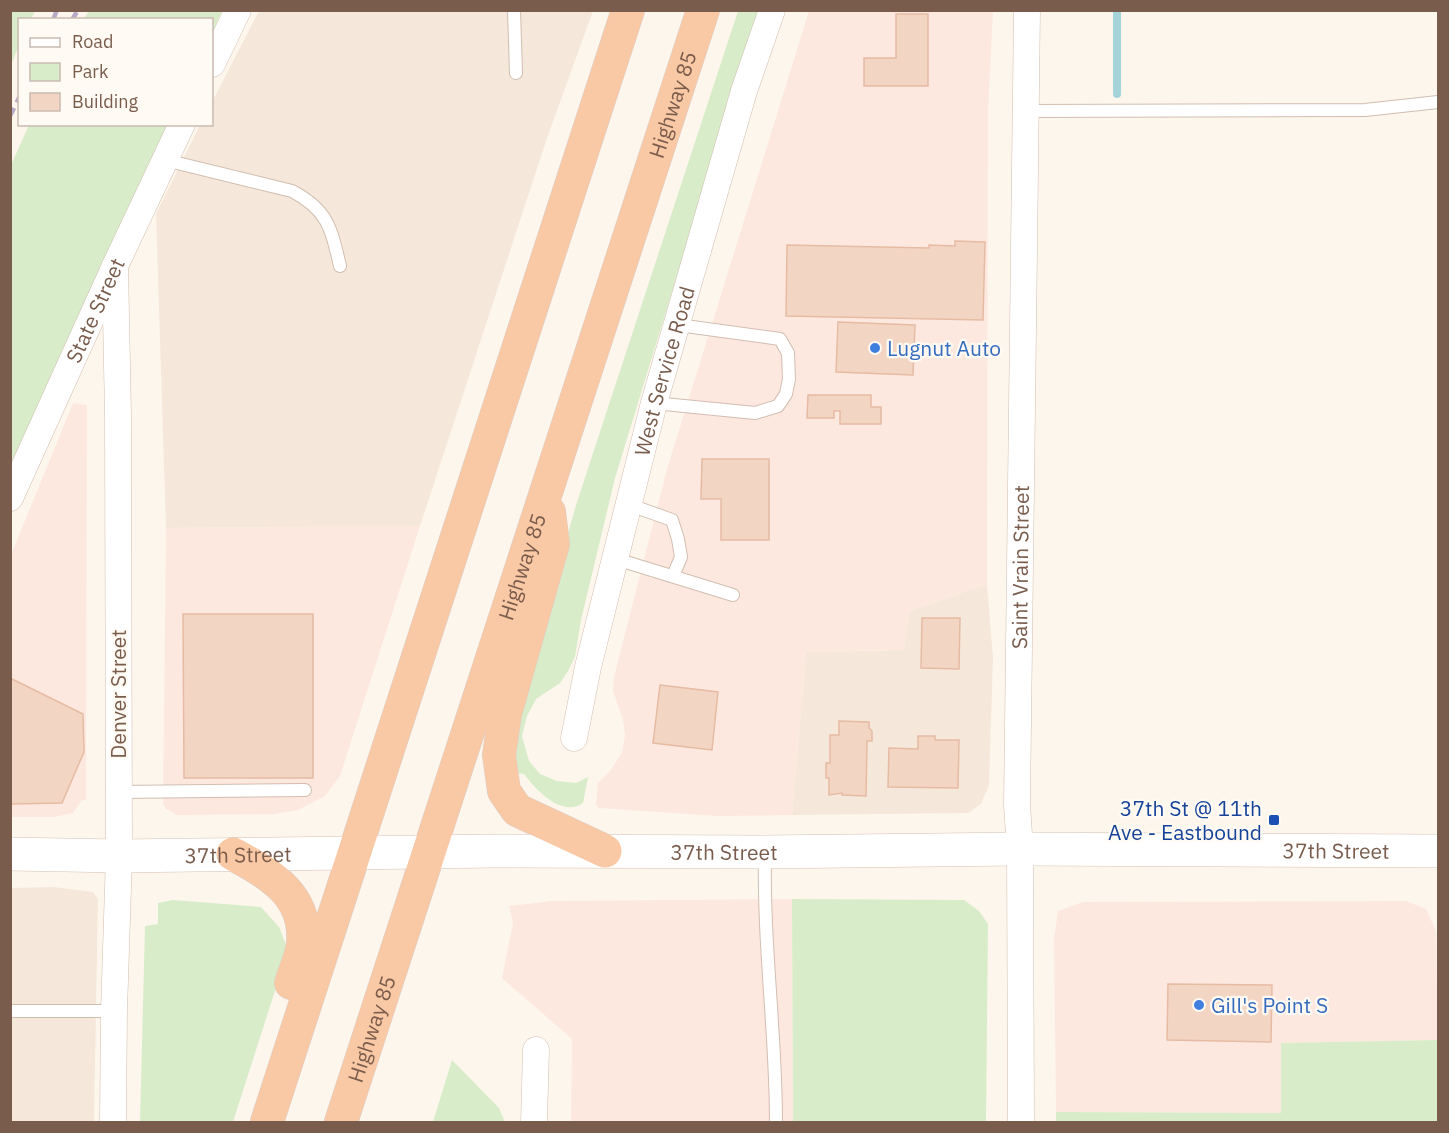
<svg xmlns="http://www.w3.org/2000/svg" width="1449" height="1133" font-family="'IBM Plex Sans',sans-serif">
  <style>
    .residential { fill: #f5e8da }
    .commercial { fill: #fde8e0 }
    .green { fill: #d8ecc9 }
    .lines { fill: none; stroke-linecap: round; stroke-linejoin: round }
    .stream { stroke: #a5d3da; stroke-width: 8 }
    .building { fill: #f3d5c3; stroke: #e6bba3; stroke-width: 1.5 }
    .service-casing { stroke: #d1beb0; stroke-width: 14 }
    .minor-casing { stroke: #d1beb0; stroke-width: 27 }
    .secondary-casing { stroke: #d6c0b0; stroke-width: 34 }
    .trunk-casing { stroke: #dad1cd; stroke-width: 34 }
    .service { stroke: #fff; stroke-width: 12 }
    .minor { stroke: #fff; stroke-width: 26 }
    .secondary { stroke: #fff; stroke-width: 33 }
    .trunk { stroke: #f9c8a4; stroke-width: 33 }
    .rail { stroke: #b9a8c9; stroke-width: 4.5; stroke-dasharray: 9 6; stroke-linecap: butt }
    .shop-dot { fill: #3f7fe0; stroke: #fffaf3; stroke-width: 2 }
    .transit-dot { fill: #1a4fb4; stroke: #fffaf3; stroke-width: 2 }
    .labels { text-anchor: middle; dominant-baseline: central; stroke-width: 4.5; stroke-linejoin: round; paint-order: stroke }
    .street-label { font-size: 21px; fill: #7a5c4d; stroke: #fffaf3 }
    .shop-label { font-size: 21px; fill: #366cbe; stroke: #fffaf3; text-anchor: start }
    .transit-label { font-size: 21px; fill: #164399; stroke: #fffaf3; text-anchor: end }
  </style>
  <rect width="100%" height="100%" fill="#fdf6ec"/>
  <path class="residential" d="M259 11H593L547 138 420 526 166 528 156 214 200 125 212 124V102Z
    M987 584 993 658 989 785 981 804 968 813 792 815 806 652 904 650 909 611Z
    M53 887 93 892 98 899 94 1122H11L10 888Z"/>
  <path class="commercial" d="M809 11H993L988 111 987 584 909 611 904 650 806 652 792 815 718 816 599 808 596 805 598 783 611 770 622 752 625 735 623 720 613 691 614 677 667 469Z
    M73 403 87 405 86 800H82L73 813 54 817H11V555Z
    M420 526 340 776 325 796 298 810 274 814 177 815 166 809 163 804 166 528Z
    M792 899 793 1122H571L572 1039 502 978 513 923 509 906 552 901Z
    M1406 901 1426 909 1436 931 1438 1040 1282 1043 1281 1113 1056 1112 1054 939 1058 911 1083 902Z"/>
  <path class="green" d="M11 10 35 11 31 19 20 20 19 45 11 65Z
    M89 11V10L222 11 212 34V20L84 19Z
    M738 11H758L615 478 581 620 575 657 568 671 560 683 536 699 527 716 522 736 529 761 540 774 557 781 576 783 588 777 583 803C562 818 536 790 524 774L517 773 514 759 519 702 577 502Z
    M29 125H169L11 466V165Z
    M792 899 964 900 979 911 988 924 986 1122H793Z
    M173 900 261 907 279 927 288 950 233 1122H140L145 926 158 924V903Z
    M1438 1040V1122H1056V1112L1281 1113V1043Z
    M452 1060 499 1108 505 1122H433Z"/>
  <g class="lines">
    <path class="stream" d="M1117 10V94"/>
  </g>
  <path class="building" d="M896 14H928V86H864V58H896Z
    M955 241 985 242 983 320 786 316 787 245 929 248V245L955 246Z
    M838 322 915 325 913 375 836 372Z
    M808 395H871V407H881V424H840V411H834V418H807Z
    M702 459H769V540H721V499H701Z
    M183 614H313V778H184Z
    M922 618H960L959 669 921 668Z
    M10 678 83 714 84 752 62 803 10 804Z
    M660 685 718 692 712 750 653 743Z
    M839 721 869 722V728L872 731V741H867L866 796 842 795V793L829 795V778H826V763H830V735H839Z
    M918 736H935V740H959L958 788 888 787 889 748 918 749Z
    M1168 984 1272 985 1271 1042 1167 1040Z"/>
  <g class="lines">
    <defs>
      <path id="service" d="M514 10 516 73
        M1026 111 1365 110 1438 102
        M165 160 292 191C328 210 331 228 340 266
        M654 403 755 413 778 406 786 394 789 379 788 353 780 339 678 325
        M630 505 672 520 678 539 681 557 673 576
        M616 559 733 595
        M118 792 305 790
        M765 854C763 943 776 1033 776 1122
        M10 1011H114"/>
      <g id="minor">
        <path d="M212 64 238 10"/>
        <path id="s1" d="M10 498 115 266 182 124"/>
        <path id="s2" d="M574 738 588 667 654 403 744 91 772 10"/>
        <path d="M113 1122 114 1011 119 856 118 415 115 266"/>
        <path d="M534 1122 536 1050"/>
        <path id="s3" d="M1021 1122 1020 849 1017 805 1027 10"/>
      </g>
      <g id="secondary">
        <path id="s4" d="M10 854 119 856 496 851 765 852 1020 849 1438 851"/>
      </g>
      <g id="trunk">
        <path d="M549 512 553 544 505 714 499 755 504 791 517 810 605 851"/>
        <path d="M233 854C270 874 307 895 303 943 302 956 295 970 291 983"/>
        <path d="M267 1122 628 10"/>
        <path id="s5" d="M341 1122 703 10"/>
      </g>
    </defs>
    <use href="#service" class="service-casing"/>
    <use href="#minor" class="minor-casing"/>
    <use href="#secondary" class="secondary-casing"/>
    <use href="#trunk" class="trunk-casing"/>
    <use href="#service" class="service"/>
    <use href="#minor" class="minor"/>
    <use href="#secondary" class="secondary"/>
    <use href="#trunk" class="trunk"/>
    <path class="rail" d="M53 20 57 10
      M72 20 78 10
      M10 116 20 96"/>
  </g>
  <g class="shop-dot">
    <circle cx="875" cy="348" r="6"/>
    <circle cx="1199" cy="1005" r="6"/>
  </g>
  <rect class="transit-dot" x="1268" y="814" width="12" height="12" rx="3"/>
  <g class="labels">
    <g class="street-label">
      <text stroke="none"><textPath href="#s5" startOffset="1070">Highway 85</textPath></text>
      <text stroke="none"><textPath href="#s1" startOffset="206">State Street</textPath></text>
      <text stroke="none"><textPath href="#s2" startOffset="378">West Service Road</textPath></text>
      <text stroke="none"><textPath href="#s5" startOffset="584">Highway 85</textPath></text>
      <text stroke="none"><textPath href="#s3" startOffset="555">Saint Vrain Street</textPath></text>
      <text transform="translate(118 694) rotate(-90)">Denver Street</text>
      <text stroke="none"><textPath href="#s4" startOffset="1326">37th Street</textPath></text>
      <text stroke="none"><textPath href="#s4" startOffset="714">37th Street</textPath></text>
      <text stroke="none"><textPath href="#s4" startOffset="228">37th Street</textPath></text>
      <text stroke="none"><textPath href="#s5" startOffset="98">Highway 85</textPath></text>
    </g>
    <g class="shop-label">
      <text x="887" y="348">Lugnut Auto</text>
      <text x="1211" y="1005">Gill's Point S</text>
    </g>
    <g class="transit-label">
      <text x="1262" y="808">37th St @ 11th<tspan x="1262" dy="24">Ave - Eastbound</tspan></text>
    </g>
  </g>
  <rect width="1449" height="1133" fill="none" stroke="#7a5c4d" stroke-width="24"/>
  <rect x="18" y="18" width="195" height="108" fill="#fffaf3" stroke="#cabbb1" stroke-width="1.5"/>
  <rect x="30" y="38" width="30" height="9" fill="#ffffff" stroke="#cabbb1" stroke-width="1.5"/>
  <text x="72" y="48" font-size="18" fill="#7a5c4d">Road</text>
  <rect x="30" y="63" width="30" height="18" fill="#d8ecc9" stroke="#cabbb1" stroke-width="1.5"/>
  <text x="72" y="78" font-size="18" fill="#7a5c4d">Park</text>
  <rect x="30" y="93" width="30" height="18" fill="#f3d5c3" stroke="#cabbb1" stroke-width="1.5"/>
  <text x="72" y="108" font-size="18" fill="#7a5c4d">Building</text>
</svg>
